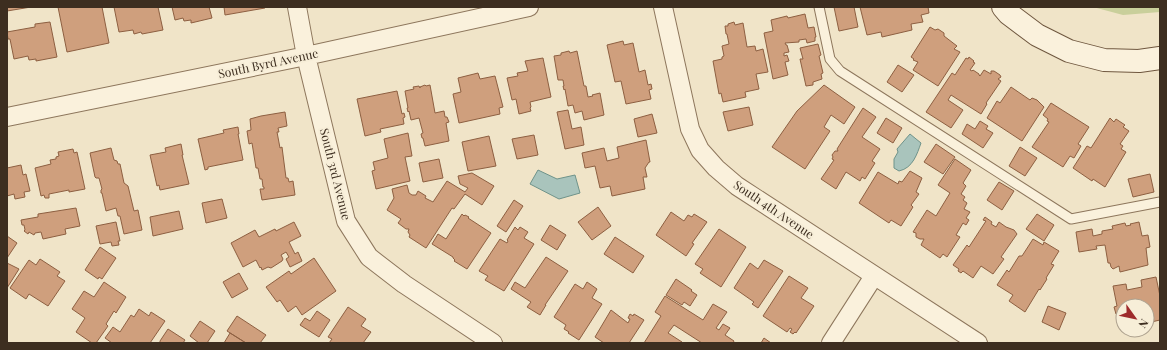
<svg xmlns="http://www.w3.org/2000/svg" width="1167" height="350" font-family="'Playfair Display',serif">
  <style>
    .green { fill: #c9cf9b }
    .water { fill: #a9c4bc; stroke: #6f938a }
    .building { fill: #cf9f7d; stroke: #8d5f41 }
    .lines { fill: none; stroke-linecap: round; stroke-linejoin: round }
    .lane-casing { stroke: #8d765c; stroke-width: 11 }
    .street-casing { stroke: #8d765c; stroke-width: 20 }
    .secondary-casing { stroke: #6f573f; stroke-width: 24 }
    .lane { stroke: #faf1dc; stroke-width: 9 }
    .street { stroke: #faf1dc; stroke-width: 18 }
    .secondary { stroke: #faf1dc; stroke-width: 22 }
    .labels { text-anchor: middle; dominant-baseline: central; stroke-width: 4; stroke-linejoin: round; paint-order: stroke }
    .street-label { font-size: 12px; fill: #3d2e20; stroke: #f7eed8 }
  </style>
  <rect width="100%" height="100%" fill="#f0e4c8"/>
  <path class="green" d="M1093 7H1160V12L1123 15Z"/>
  <path class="water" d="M910 134 921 143C917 154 913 168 899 171L894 168V159L898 152 897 149Z
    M538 170 557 179 575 175 580 193 559 199 530 184Z"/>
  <path class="building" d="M7 7H31L7 11Z
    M58 7H102L109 43 67 52Z
    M114 7H158L163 30 142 34 141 32 134 34 133 30 119 32Z
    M172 7H209L212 18 191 23V20L184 21 183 18 175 20Z
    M224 7H265V8L225 15Z
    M834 7H854L858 27 839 31Z
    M860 7H928L929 13 921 15 923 22 911 24 912 30 882 37 881 32 867 35Z
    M805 14 808 28 814 27 816 37H815V41L807 43 806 39 799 40V42L785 43 786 45H787L789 52 784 53V56L787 55 789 61 785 62 788 75 773 79 764 33 773 31 771 20 787 16 788 18Z
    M50 22 57 57 36 61V59L29 60 28 56 14 59 10 39H8L7 32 35 27V24Z
    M734 22 735 25 743 23 747 47 755 46 756 51 763 49 768 72 756 74 759 89 745 92 746 97 723 102 721 93 719 94 713 61 722 59V57L724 56 722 46 729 44 727 34H726L725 26H728V24Z
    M930 27 935 30 938 29 944 33V36L957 46 954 49 960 52 938 86 913 70 918 62 913 60 914 59 911 57Z
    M623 41 624 45 633 43 639 72 645 70 648 85 651 84 652 89 649 90 651 99 626 104 621 81 615 82 607 45Z
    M818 44 821 55 819 56 823 73 821 74 822 79 813 82V85L806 86 800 59H803L800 48Z
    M569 51 570 53 577 51 584 86H586L588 97 593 96 592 95 600 93 604 115 584 120 582 111 575 113 573 105 568 106 565 89 564 90 563 86H564L563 80H558L554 56 561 55V53Z
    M969 57 974 61 973 62 975 63 970 70 972 71 973 70 979 74V75L980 76 984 70 991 74V71H994L1000 75 1001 77 998 79 1001 81 986 103 987 104 981 114 951 95 948 100 963 110 951 128 926 112 952 73 955 75 966 58 968 59Z
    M543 58 551 97 530 102 531 107 530 108 531 111 519 114 516 99 512 100 507 78 518 76 517 73 528 71 525 61Z
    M898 65 914 75 902 92 887 82Z
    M478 73 480 79 495 76 503 107 499 108 500 114 459 123 453 94 461 92 458 78Z
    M425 85 426 86 430 85 435 113 444 111 445 117H447L449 122 446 123 449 141 425 146 423 138H422L421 134 423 133 419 118 411 120 409 111 408 112 407 108H408L405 91 414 89 413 87 419 86 420 88V87Z
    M824 85 855 107 844 124 831 115 824 127 830 131 805 169 772 147 797 111Z
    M1011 87 1030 100 1032 98 1037 100 1044 107 1022 141 987 118 997 101 1000 103Z
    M397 91 402 114 404 113 405 117 403 118 404 124 380 129 381 132 365 136 357 99Z
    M1051 103 1089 127 1078 144 1081 146 1074 158 1070 156 1063 167 1032 147 1049 122 1047 121 1048 119 1043 115Z
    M749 107 753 125 728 131 723 112Z
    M863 108 876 117 862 137 880 149 872 161 875 163 865 179 862 177 860 181 846 172 836 189 821 179 834 160 832 159 833 157 832 155 835 151H838L837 149Z
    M568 110 572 129 581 127 584 145 565 149 557 112Z
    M285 112 287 126 278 128 279 132H277L280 148 282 147 286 178H288L289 182 293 181 295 195 262 200 260 189H264V187H263L262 179H260L258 168H256L252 143 249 144 247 131 251 130 250 119 261 116Z
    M652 114 657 133 638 137 634 119Z
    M886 118 902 128 893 143 877 133Z
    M1110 118 1114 122 1116 119 1125 125 1123 127 1129 131 1120 144 1123 146 1121 149 1126 152 1105 187 1093 179 1092 181 1073 168 1087 146 1091 148Z
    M980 121 988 126 986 129 993 133 983 148 962 134 967 124 975 129Z
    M238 127 239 134H238L243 160 208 167V169L205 170 198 139 224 133 223 130Z
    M408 133 412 156 405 157 410 181 376 189 372 171 375 170 373 162 388 158 384 139Z
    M534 135 538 155 517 159 512 139Z
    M489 136 496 166 468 171 462 142Z
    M646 140 650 162H649L645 168 647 177H643L645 189 612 196 610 186 600 188 595 166 585 168 582 153 604 148 607 161 619 158 617 147Z
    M181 144 183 155H182L189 184 160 190 159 185 157 186 150 155 166 152 165 148Z
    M936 144 955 157 943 174 924 162Z
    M1020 147 1037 158 1025 176 1009 166Z
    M111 148 114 160 117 161 118 164H120L124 183 128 186 134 211 138 210 142 230 124 234 120 216H118L116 208 106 211 102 193H101V190L102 189 99 178H96L95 177 90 153Z
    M73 149 74 153 77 152 85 189 69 192V190L49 194V198H45L44 195 41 196 35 168 51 164 50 160 56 159V157L59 156 58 152Z
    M439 159 443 178 423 182 419 163Z
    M955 159 971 170 963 183 966 186 961 194 965 197 963 200 967 203 964 209 970 212 966 218 969 220 966 225 963 223 956 235 960 237 947 257 943 254 940 258 921 245 924 239H920L916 237V233L913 232 927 210 936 216 950 193 938 185Z
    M21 165 23 175 26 174 30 191 24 192 25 197 15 199 14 194 7 196V168Z
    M910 171 922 178 916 192 919 194 911 205 913 207 901 226 891 220 889 223 859 203 878 172 898 184 899 181 902 182Z
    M472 173 494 186 482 205 465 194 454 209 452 208 426 248 409 237 410 235 408 232 409 229H406L398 223 401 219 387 210 394 198 392 189 407 185 409 193 412 195H416L418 191 426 196 425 198 433 202 447 181 465 192 468 188 460 184 458 176Z
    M1150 174 1154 192 1133 197 1128 179Z
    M999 182 1014 191 1002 210 987 200Z
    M222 199 227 218 206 223 202 203Z
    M514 200 523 206 506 232 497 226Z
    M598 207 611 226 592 240 578 222Z
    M76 208 80 226 65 229 66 234 43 239 41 232 35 233 34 235 29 232 28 234 24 231 25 230 24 225H22L21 220 38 217V214Z
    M179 211 183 229 153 236 150 217Z
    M671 212 684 221 688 215 692 217 694 214 707 222 692 243 694 244 686 256 656 235Z
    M462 214 464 216 465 215 469 217 468 218 491 233 467 269 454 261 455 260 453 258V257L432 244 438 234 446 239Z
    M1037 214 1054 225 1044 241 1026 229Z
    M985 217 992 222 991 224 996 227 999 222 1006 227 1014 230 1017 234 1001 257 1004 259 993 274 981 266 973 278 963 271 961 273 958 271 959 269 953 265 967 245 969 247 986 221 983 220Z
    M116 222 120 241H118L119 245 112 246 111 242 100 244 96 226Z
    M294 222 301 236 289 242 295 254 298 252 302 261 290 267 286 259 289 257 286 252 281 255 283 259 282 261 271 268 268 267 262 270 261 267 260 268 256 260 243 267 231 243 255 230 259 237 275 229 276 231Z
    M1139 222 1142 236 1148 235 1150 247 1146 248 1148 265 1120 272 1119 266 1113 269 1111 267 1110 263H1108L1105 245 1096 246 1097 249 1079 252 1076 232 1092 229 1093 236 1102 234V231L1113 229 1112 226 1125 223 1126 226 1131 225 1130 224Z
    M550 225 566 235 557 250 541 240Z
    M515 227 518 230 520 227 528 232 524 238 534 244 504 291 485 280 488 276 479 271 500 239 507 243 508 241 507 240Z
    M719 229 746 247 721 287 700 273 703 269 695 264Z
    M7 236 17 243 7 258Z
    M615 237 644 256 633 273 604 254Z
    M1033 239 1043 245 1044 242 1059 251 1051 264 1054 265 1046 278 1047 279 1040 290 1039 289 1025 312 1009 301 1013 295 997 285 1007 270 1009 272 1019 256H1022Z
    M100 247 116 258 102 279 99 277 98 279 85 270Z
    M546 257 568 271 545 305H546L540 315 527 307 531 302 511 289 515 282 525 288Z
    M314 258 336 291 302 315 296 306 288 312 280 300 277 302 266 287 289 271 291 274Z
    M40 259 60 272 57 276 65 281 48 306 29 294 26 299 10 288 29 260 36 265Z
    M764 260 783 271 758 308 752 304 754 302 734 288 750 263 758 269Z
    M7 263 19 269 7 288Z
    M239 273 248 289 232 298 223 282Z
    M789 276 808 288 801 298 814 306 796 333 795 332 793 334 790 332 792 329 790 328 787 332 763 316Z
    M1156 277 1160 296V320L1147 323V306H1123V323H1121L1118 313 1116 314 1114 307 1117 306 1113 286 1126 284 1127 290 1142 287 1141 280Z
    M676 279 692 290 691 291 697 295 690 306 684 302 682 305 666 295Z
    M104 282 126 297 116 313 114 311 106 324 108 326 96 343H92L76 332 85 318 72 309 84 291 94 297Z
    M587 282 597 289 592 298 602 304 579 340 568 333 569 332 564 329 566 325 554 317 575 284 583 289Z
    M665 296 703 320 713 304 727 312 716 328 719 330 723 324 730 328 725 335 734 341 733 343H702L674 325 668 333 682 342V343H644L661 316 655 312Z
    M1048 306 1066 313 1059 330 1042 322Z
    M348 307 366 319 361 326 371 332 363 343H329L332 339 328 337Z
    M139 309 149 316 151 312 165 321 150 343H112L105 338 113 327 120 332 131 315 134 317Z
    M611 310 628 323 630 319 628 318 630 314 633 316 634 314 644 320 629 343H604L595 337Z
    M317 311 330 320 319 337 300 325 305 318 310 321Z
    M237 316 266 335 260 343H246L227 331Z
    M200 321 215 331 207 343H199L190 336Z
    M168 329 185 340 183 343H160V341Z
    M230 333 246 343H224Z
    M764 338 771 343H761Z"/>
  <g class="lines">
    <defs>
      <path id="lane" d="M819 7 830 59 840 71 1071 219 1160 202"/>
      <path id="street" d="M297 7 306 56 346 221 369 257 404 284 493 343
        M663 7 690 129 700 150 716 168 737 186 978 343
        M7 117 306 56 529 7
        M831 343 874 276"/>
      <path id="secondary" d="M1003 7 1009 14 1037 35 1069 51 1104 60 1139 61 1160 58"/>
    </defs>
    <use href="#lane" class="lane-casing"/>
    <use href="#street" class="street-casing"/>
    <use href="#secondary" class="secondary-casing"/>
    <use href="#lane" class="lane"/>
    <use href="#street" class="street"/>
    <use href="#secondary" class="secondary"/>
  </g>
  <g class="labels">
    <g class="street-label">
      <text transform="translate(268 63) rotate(-12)">South Byrd Avenue</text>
      <text transform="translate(336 174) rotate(76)">South 3rd Avenue</text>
      <text transform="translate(774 209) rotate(34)">South 4th Avenue</text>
    </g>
  </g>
  <rect width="1167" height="350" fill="none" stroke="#3d2e20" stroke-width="16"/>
  <g transform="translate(1135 318) rotate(123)"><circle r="19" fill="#f7eed8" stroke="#ada18e"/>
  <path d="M0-3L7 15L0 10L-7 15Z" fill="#9e2a2b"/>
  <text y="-6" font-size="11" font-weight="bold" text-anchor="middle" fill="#3d2e20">N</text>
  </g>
</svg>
